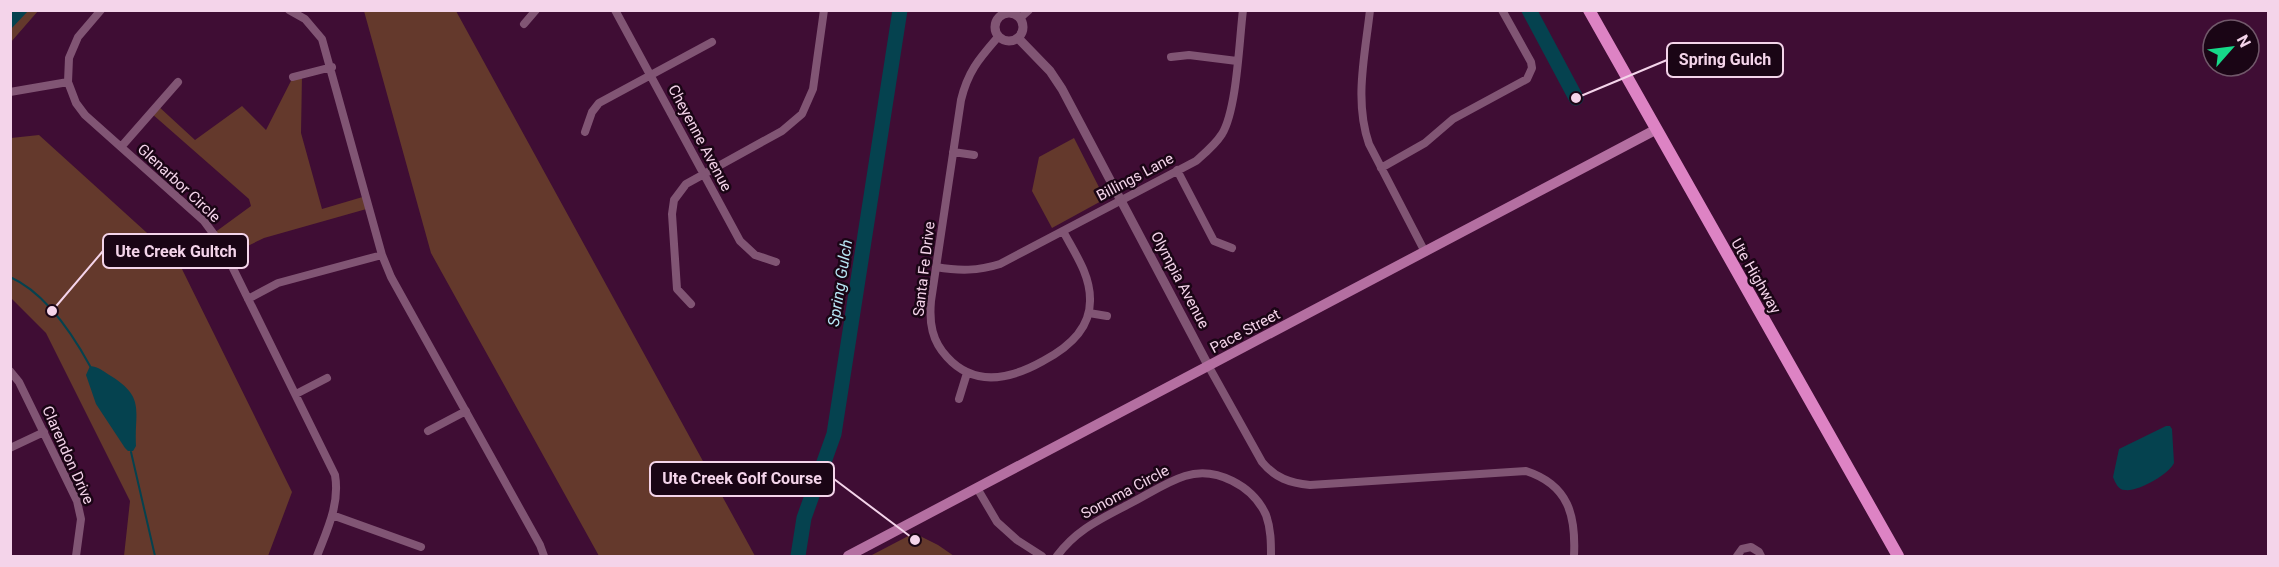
<svg xmlns="http://www.w3.org/2000/svg" width="2279" height="567" font-family="Roboto,sans-serif">
  <style>
    .green { fill: #64392c }
    .water { fill: #05424f }
    .lines { fill: none; stroke-linecap: round; stroke-linejoin: round }
    .stream { stroke: #05424f; stroke-width: 2 }
    .river { stroke: #05424f; stroke-width: 15 }
    .minor { stroke: #815574; stroke-width: 8 }
    .tertiary { stroke: #815574; stroke-width: 9 }
    .secondary { stroke: #b46fa1; stroke-width: 10 }
    .primary { stroke: #dd83c4; stroke-width: 12 }
    .labels { text-anchor: middle; dominant-baseline: central; stroke-width: 5; stroke-linejoin: round; paint-order: stroke }
    .street-label { font-size: 15px; fill: #f4d4ea; stroke: #1a0515 }
    .water-label { font-size: 16px; font-style: italic; fill: #b7e6f4; stroke: #1a0515 }
    .leader { fill: none; stroke: #f4d4ea; stroke-width: 2 }
    .callout-dot { fill: #f4d4ea; stroke: #1a0515; stroke-width: 2 }
    .callout { fill: #1a0515; stroke: #f4d4ea; stroke-width: 2 }
    .callout-label { font-size: 16px; text-anchor: middle; font-weight: bold; fill: #f4d4ea }
  </style>
  <rect width="100%" height="100%" fill="#3f0d34"/>
  <path class="green" d="M11 11H38L11 42Z
    M364 11H456L755 556H599L431 253Z
    M302 75 301 133 322 209 366 196 370 208 264 238 227 256 214 233 251 206 249 199 151 113 157 105 195 140 242 106 266 130 293 77Z
    M39 135 178 261 292 492 268 556H124L130 501 46 333 11 298V138Z
    M1074 138 1105 199 1052 228 1032 191 1039 157Z
    M914 533 938 545 954 556H870Z"/>
  <path class="water" d="M11 10 28 11 11 29 10 11Z
    M90 366C99 367 103 371 111 376 146 398 134 411 136 446L133 451H128L125 448 96 404 86 375Z
    M2166 426H2170L2172 429 2174 463C2169 474 2138 492 2125 490 2118 490 2115 482 2113 477L2119 449Z"/>
  <g class="lines">
    <path class="stream" d="M10 277C46 293 72 333 90 366
      M131 452 155 556"/>
    <path class="river" d="M1529 10 1576 98
      M798 556 804 518 834 434 900 10"/>
    <path class="minor" d="M101 10 78 37 69 58 68 82 76 103 85 115 204 221 221 244 335 475C340 504 327 530 317 556
      M289 10 305 19 322 39 382 255 391 277 540 545 544 556
      M615 10 740 241 755 255 776 262
      M1370 10C1365 55 1354 101 1369 144L1425 252
      M1020 18 1029 10
      M524 24 536 10
      M998 37C979 59 968 71 961 100L931 301C929 323 932 341 947 357 975 388 1011 379 1043 361 1068 348 1091 329 1090 299 1090 274 1074 252 1063 231
      M1171 57 1189 55 1237 61
      M293 77 332 67
      M10 92 68 82
      M585 132 592 112 599 103 712 42
      M121 147 178 82
      M953 152 974 155
      M1381 168 1425 143 1453 119 1527 79 1532 68 1531 62 1502 10
      M1177 170 1214 241 1232 248
      M936 267C959 271 978 271 1000 264L1196 161C1205 153 1215 145 1222 134 1237 109 1239 42 1243 10
      M248 299 278 283 382 255
      M691 304 677 289 672 214 674 200 686 184 782 131 802 114 813 89 824 10
      M1089 313 1107 316
      M1209 367 1262 462C1275 478 1290 483 1310 485L1526 471C1569 485 1576 516 1574 556
      M10 371 19 382 77 501 81 519 76 556
      M296 394 327 378
      M959 399 967 373
      M428 431 466 411
      M10 448 44 432
      M977 488 997 522 1017 540 1042 556
      M332 515 421 547
      M1057 556C1077 529 1101 519 1131 503 1149 494 1166 482 1185 476 1216 466 1253 486 1266 515 1271 529 1271 543 1271 556
      M1737 556 1742 549 1751 547 1759 552 1761 556"/>
    <path class="tertiary" d="M995 27a14 14 0 1 1 28 0a14 14 0 1 1-28 0Z
      M1018 38 1050 71 1062 89 1209 367"/>
    <path class="secondary" d="M848 556 1655 130"/>
    <path class="primary" d="M1589 10 1898 556"/>
  </g>
  <g class="labels">
    <g class="street-label">
      <text transform="translate(700 138) rotate(62)">Cheyenne Avenue</text>
      <text transform="translate(1135 177) rotate(-28)">Billings Lane</text>
      <text transform="translate(179 183) rotate(43)">Glenarbor Circle</text>
      <text transform="translate(924 269) rotate(-83)">Santa Fe Drive</text>
      <text transform="translate(1756 276) rotate(60)">Ute Highway</text>
      <text transform="translate(1180 280) rotate(62)">Olympia Avenue</text>
      <text transform="translate(1245 331) rotate(-28)">Pace Street</text>
      <text transform="translate(68 455) rotate(66)">Clarendon Drive</text>
      <text transform="translate(1125 492) rotate(-28)">Sonoma Circle</text>
    </g>
    <g class="water-label">
      <text transform="translate(840 283) rotate(-81)">Spring Gulch</text>
    </g>
  </g>
  <path class="leader" d="M1576 98L1667 60M52 311L103 251M915 540L834 479"/>
  <g class="callout-dot">
    <circle cx="1576" cy="98" r="6"/>
    <circle cx="52" cy="311" r="6"/>
    <circle cx="915" cy="540" r="6"/>
  </g>
  <g class="callout">
    <rect x="1667" y="43" width="116" height="34" rx="6"/>
    <rect x="103" y="234" width="145" height="34" rx="6"/>
    <rect x="650" y="462" width="184" height="34" rx="6"/>
  </g>
  <g class="callout-label">
    <text x="1725" y="65">Spring Gulch</text>
    <text x="176" y="257">Ute Creek Gultch</text>
    <text x="742" y="484">Ute Creek Golf Course</text>
  </g>
  <rect width="2279" height="567" fill="none" stroke="#f4d4ea" stroke-width="24"/>
  <g transform="translate(2231 48) rotate(62)"><circle r="28" fill="#1a0515" stroke="#71586a" stroke-width="1.5"/>
  <path d="M0-4.5L10 22L0 15L-10 22Z" fill="#16d989"/>
  <text y="-9" font-size="16" font-weight="bold" text-anchor="middle" fill="#f4d4ea">N</text>
  </g>
</svg>
